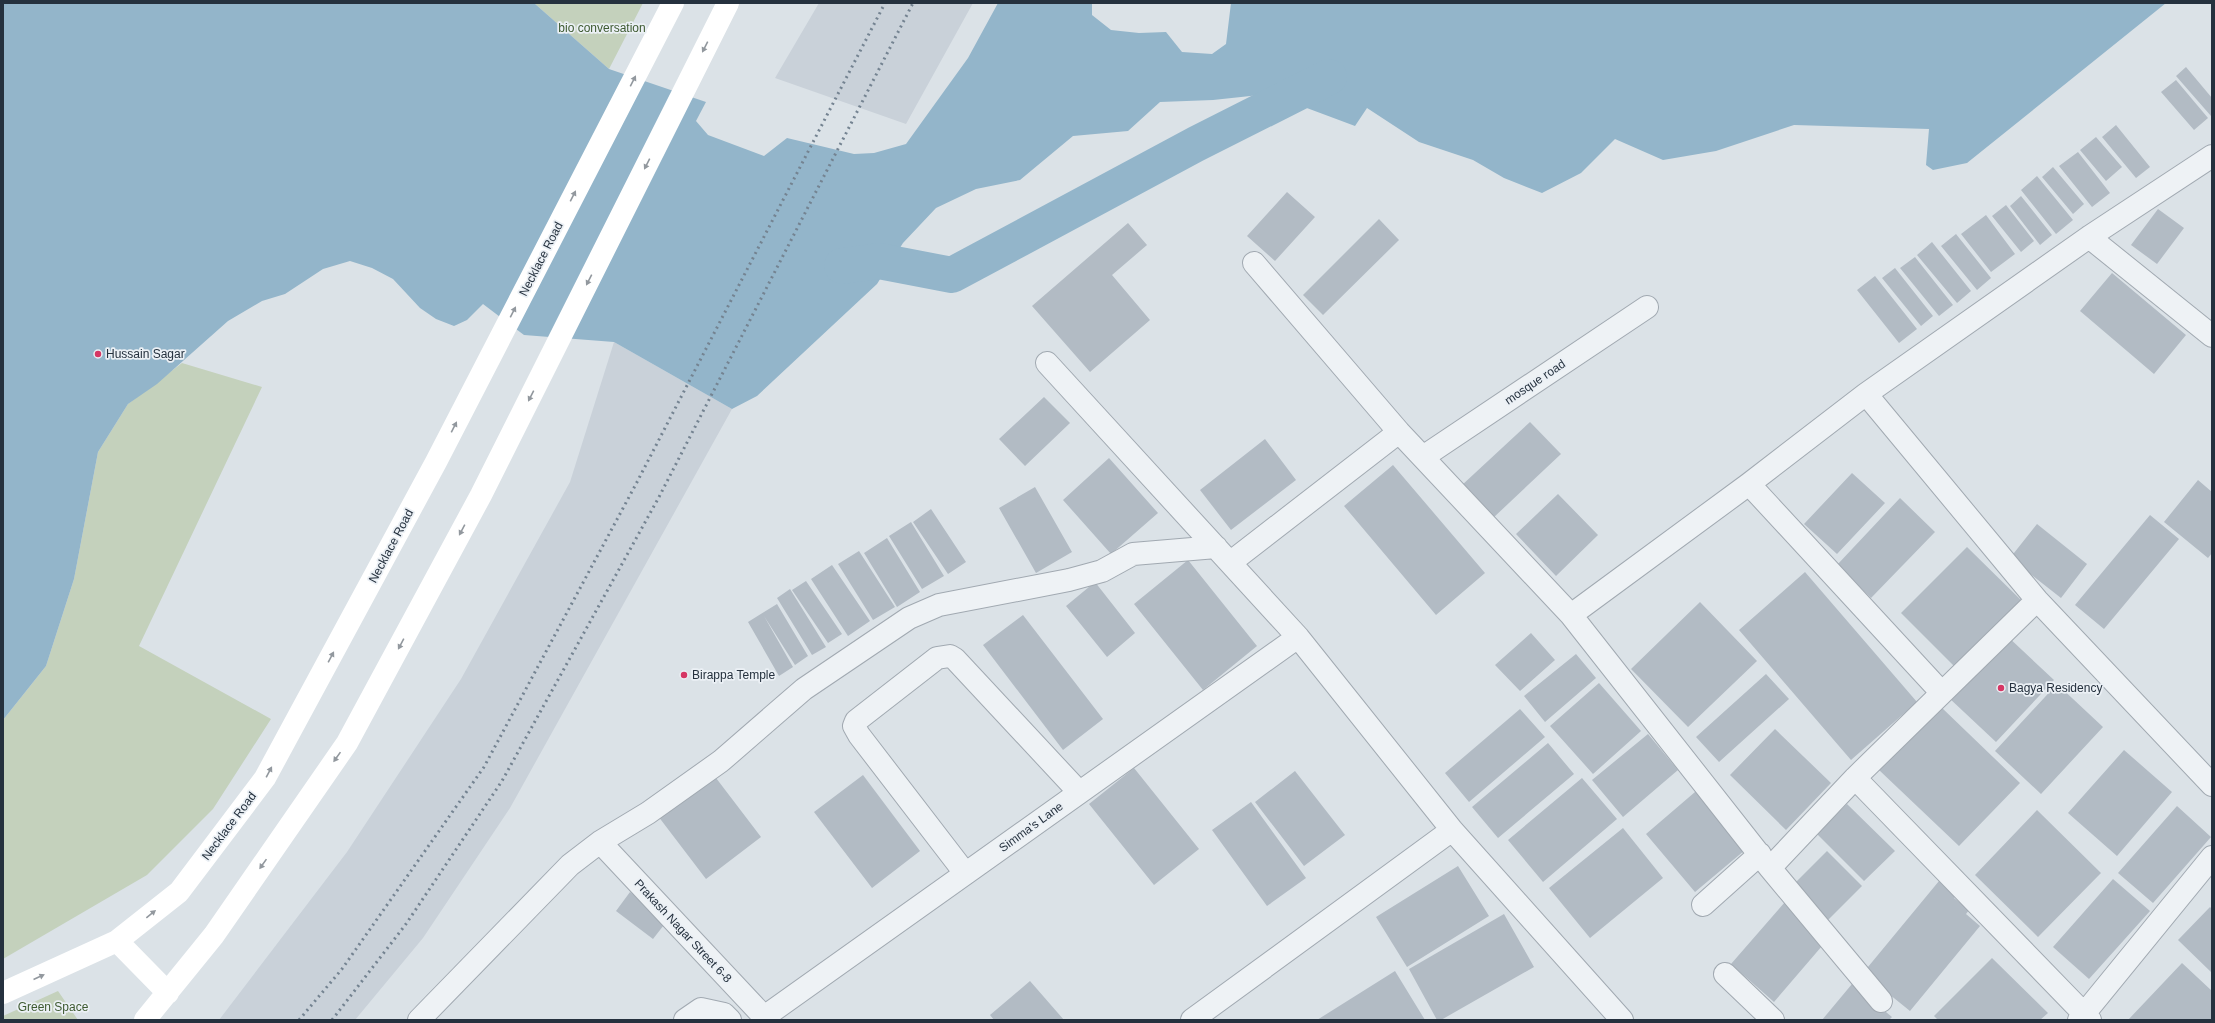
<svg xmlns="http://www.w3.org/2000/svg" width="2215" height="1023" font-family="Helvetica,sans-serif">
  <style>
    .built { fill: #c9d1d9 }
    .green { fill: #c4d1bc }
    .water { fill: #93b5ca }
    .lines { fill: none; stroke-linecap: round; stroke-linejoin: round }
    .canal { stroke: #93b5ca; stroke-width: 36 }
    .building { fill: #b2bbc4 }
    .street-casing { stroke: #a1a9b1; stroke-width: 24 }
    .street { stroke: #eef2f5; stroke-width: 22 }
    .secondary { stroke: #fff; stroke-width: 22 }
    .rail { stroke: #748391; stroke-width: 3; stroke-dasharray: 2 4; stroke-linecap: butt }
    .oneway { fill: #92989e }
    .poi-dot { fill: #d63664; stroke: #ebf0f5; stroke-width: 1.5 }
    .labels { text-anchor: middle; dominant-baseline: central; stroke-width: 3.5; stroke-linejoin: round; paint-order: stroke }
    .park-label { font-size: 12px; fill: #3e5a31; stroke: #ebf0f5 }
    .street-label { font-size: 12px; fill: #25313e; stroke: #ebf0f5 }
    .poi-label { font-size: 12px; fill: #25313e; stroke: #ebf0f5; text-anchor: start }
  </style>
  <rect width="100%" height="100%" fill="#dbe2e7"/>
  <path class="built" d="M819 3H973L906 124 775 78Z
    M614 342 732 409 510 808 423 938 355 1020H219L347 852 461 679 570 482Z"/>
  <path class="green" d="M534 3H643L609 69Z
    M182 363 262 387 139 646 271 719 213 809 147 875 3 959V720L46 666 74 579 98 452 128 404Z
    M58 991 78 1020H3V1016Z"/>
  <path class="water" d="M3 3H534L609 69 706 102 696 121 708 135 764 156 787 138 854 154 874 153 906 144 968 58 998 3H1092V15L1111 30 1139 33 1166 32 1182 52 1212 54 1226 44 1231 3H2166L1967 163 1933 170 1926 165 1929 129 1794 125 1716 151 1663 160 1615 139 1581 173 1542 193 1504 178 1473 160 1419 142 1367 108 1355 126 1269 94 1213 100 1160 102 1128 131 1073 136 1020 180 976 189 936 208 903 243 877 284 757 396 732 409 614 342 524 335 483 304 467 320 454 326 436 319 420 308 393 279 372 268 350 261 323 269 285 294 262 301 228 321 157 384 128 404 98 452 74 579 46 666 3 720Z"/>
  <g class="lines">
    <path class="canal" d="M842 266 879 261 952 275 1196 144 1329 77"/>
  </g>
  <path class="building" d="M2186 67 2212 98 2211 116 2176 76Z
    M2176 80 2208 118 2194 130 2161 92Z
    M2116 125 2150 167 2136 178 2102 137Z
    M2096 137 2122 167 2106 181 2080 150Z
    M2078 152 2110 193 2092 207 2059 166Z
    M2053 167 2084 204 2073 214 2042 177Z
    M2037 176 2073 220 2056 234 2021 190Z
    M1287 192 1315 217 1275 261 1247 236Z
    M2021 196 2052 235 2040 245 2010 206Z
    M2006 205 2034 241 2021 252 1992 216Z
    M2158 209 2184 228 2157 264 2131 245Z
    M1986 215 2015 254 1991 272 1961 234Z
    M1379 219 1399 240 1323 315 1303 295Z
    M1128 223 1147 245 1112 275 1150 320 1090 372 1032 306Z
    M1956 234 1991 278 1977 290 1941 246Z
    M1932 242 1971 291 1957 303 1917 255Z
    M1915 257 1953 305 1939 316 1900 268Z
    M1895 268 1933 316 1921 326 1882 278Z
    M2112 273 2186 335 2154 374 2080 311Z
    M1875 276 1917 329 1899 343 1857 290Z
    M1044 397 1070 423 1025 466 999 439Z
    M1530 422 1561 454 1492 519 1461 486Z
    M1265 439 1296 480 1231 530 1200 490Z
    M1109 458 1158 513 1111 554 1063 500Z
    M1393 465 1485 573 1436 615 1344 506Z
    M1852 473 1885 503 1837 554 1804 524Z
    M2198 480 2212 492V553L2208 558 2164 522Z
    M1035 487 1072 552 1036 573 999 508Z
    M1558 494 1598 535 1556 576 1516 534Z
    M1900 498 1935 532 1871 598 1837 565Z
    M931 509 966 562 948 574 913 522Z
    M2150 515 2179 539 2104 629 2075 605Z
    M911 522 944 576 922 589 889 536Z
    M2037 524 2087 564 2061 598 2010 558Z
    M887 538 920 592 897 607 864 553Z
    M1967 547 2024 603 1957 669 1901 613Z
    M859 551 895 607 873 620 838 564Z
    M1188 560 1257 646 1203 690 1134 604Z
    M832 565 870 621 848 636 811 579Z
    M1805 572 1917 702 1851 760 1739 630Z
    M806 581 842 634 828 643 792 590Z
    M1095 582 1135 633 1107 657 1066 606Z
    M790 589 826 647 812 655 777 598Z
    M1700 602 1757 661 1688 727 1631 669Z
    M777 604 808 656 795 665 764 616 793 667 779 676 748 622Z
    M1023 615 1103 719 1063 750 983 645Z
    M1531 633 1555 660 1520 691 1495 665Z
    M2006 635 2054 680 1996 742 1948 697Z
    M1576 654 1596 678 1545 722 1524 696Z
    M1766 674 1789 699 1719 762 1696 737Z
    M1599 683 1641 731 1593 774 1550 726Z
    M2057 684 2103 727 2041 794 1995 751Z
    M1941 707 2020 783 1959 846 1879 770Z
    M1520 709 1545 737 1469 802 1445 773Z
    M1775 729 1831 783 1786 830 1730 775Z
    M1648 734 1678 770 1623 817 1592 780Z
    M1548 743 1574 774 1498 838 1472 807Z
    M2124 750 2172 792 2117 856 2068 813Z
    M1134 768 1199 849 1154 885 1089 804Z
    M1295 771 1345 835 1304 866 1255 802Z
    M713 774 761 837 706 879 658 816Z
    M863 775 920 851 872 888 814 812Z
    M1582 778 1617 819 1543 882 1508 840Z
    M1702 786 1751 845 1695 892 1646 834Z
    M1251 802 1306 878 1267 906 1212 830Z
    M1847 804 1895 851 1864 881 1817 834Z
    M2177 806 2211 837 2153 903 2118 873Z
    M2037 810 2101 873 2038 937 1975 875Z
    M1623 828 1663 878 1590 938 1549 888Z
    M1827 851 1862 886 1824 924 1789 889Z
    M1458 866 1489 916 1407 967 1376 917Z
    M2113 879 2150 911 2089 979 2053 947Z
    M1939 881 1956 895 1954 898 1969 910 1966 914 1980 926 1910 1011 1863 973Z
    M630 892 667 921 653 939 616 911Z
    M1785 902 1828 939 1774 1002 1731 964Z
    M2210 907 2212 909V973L2178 940Z
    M1504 914 1534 967 1441 1020H1437L1409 969Z
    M1992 958 2048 1013 2040 1020H1938L1934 1016Z
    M2182 963 2212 991V1020H2128Z
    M1395 971 1425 1020H1317Z
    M1030 981 1064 1020H994L990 1015Z
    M1852 984 1892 1017 1889 1020H1822Z"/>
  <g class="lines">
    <defs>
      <path id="street" d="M2089 237 2212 336
        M1254 263 1399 432 1571 615 1770 868 1881 1001
        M1047 363 1298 637 1452 830 1622 1020
        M1866 394 2037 600 2212 785
        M1423 457 1647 307
        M1749 484 1942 693
        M1231 562 1399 432
        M1571 615 1749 484 1866 394 2089 237 2212 156
        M1855 778 2090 1020
        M600 842 767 1020
        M1770 868 1855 778 2037 600
        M965 873 859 735 854 726 856 721 937 658 950 656 955 659 1079 792
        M1703 905 1760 854
        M1725 974 1773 1020
        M764 1017 1298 637
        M419 1020 570 865 600 842 648 813 721 761 804 689 909 618 939 605 1069 580 1102 571 1133 554 1216 547
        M685 1020 701 1009 724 1014 730 1020
        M1192 1020 1452 830
        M2079 1020 2212 857"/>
    </defs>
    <use href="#street" class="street-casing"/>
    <use href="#street" class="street"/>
    <path class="secondary" d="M117 941 168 993
      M3 993 117 941 179 892 265 778 436 462 673 3
      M145 1020 214 935 347 743 481 495 728 3"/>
    <path class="rail" d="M299 1020 342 969 484 767 636 484 885 3
      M332 1020 406 924 502 781 659 497 913 3"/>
  </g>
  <defs><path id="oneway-solid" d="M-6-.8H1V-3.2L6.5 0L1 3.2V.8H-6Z"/></defs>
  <g class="oneway">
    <use href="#oneway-solid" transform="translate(705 47) rotate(117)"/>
    <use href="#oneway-solid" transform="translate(633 81) rotate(-63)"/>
    <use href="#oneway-solid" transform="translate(647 164) rotate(117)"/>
    <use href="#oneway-solid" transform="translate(573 196) rotate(-63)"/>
    <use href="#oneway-solid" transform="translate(589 280) rotate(117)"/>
    <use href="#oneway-solid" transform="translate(513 312) rotate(-63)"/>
    <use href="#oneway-solid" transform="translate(531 396) rotate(117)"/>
    <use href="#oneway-solid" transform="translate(454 427) rotate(-63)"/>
    <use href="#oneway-solid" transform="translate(462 530) rotate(118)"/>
    <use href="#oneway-solid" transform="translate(401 644) rotate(118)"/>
    <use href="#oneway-solid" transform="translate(331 657) rotate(-62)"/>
    <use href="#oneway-solid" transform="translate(337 757) rotate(125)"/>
    <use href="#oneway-solid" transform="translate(269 772) rotate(-62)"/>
    <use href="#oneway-solid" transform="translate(263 864) rotate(125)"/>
    <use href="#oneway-solid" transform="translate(151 914) rotate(-39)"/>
    <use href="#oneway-solid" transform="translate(39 977) rotate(-24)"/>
  </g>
  <g class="poi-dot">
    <circle cx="98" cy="354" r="4"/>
    <circle cx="684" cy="675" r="4"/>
    <circle cx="2001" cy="688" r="4"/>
  </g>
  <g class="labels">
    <g class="park-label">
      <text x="602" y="28">bio conversation</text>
      <text x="53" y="1007">Green Space</text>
    </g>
    <g class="street-label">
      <text transform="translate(541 259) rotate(-63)">Necklace Road</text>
      <text transform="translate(1535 382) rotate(-34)">mosque road</text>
      <text transform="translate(391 546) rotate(-62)">Necklace Road</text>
      <text transform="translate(229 826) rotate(-53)">Necklace Road</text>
      <text transform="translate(1031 827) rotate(-36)">Simma's Lane</text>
      <text transform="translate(683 931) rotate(47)">Prakash Nagar Street 6-8</text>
    </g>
    <g class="poi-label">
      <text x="106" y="354">Hussain Sagar</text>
      <text x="692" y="675">Birappa Temple</text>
      <text x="2009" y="688">Bagya Residency</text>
    </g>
  </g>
  <rect width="2215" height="1023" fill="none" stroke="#25313e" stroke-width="8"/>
</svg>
